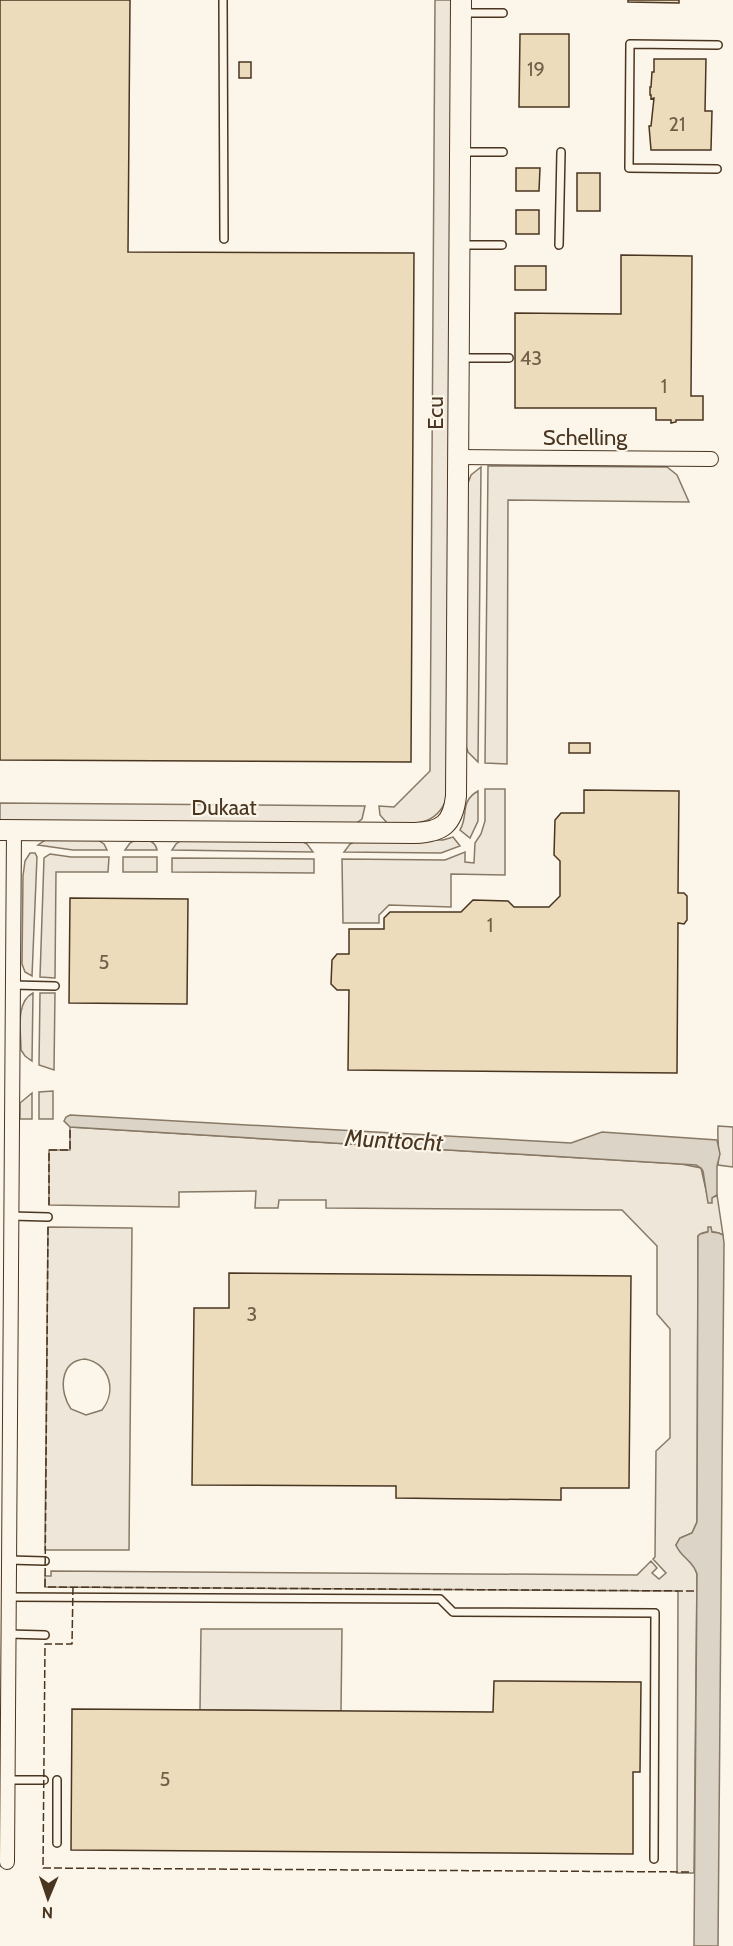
<svg xmlns="http://www.w3.org/2000/svg" width="733" height="1946" font-family="Cabin,sans-serif">
  <style>
    .green { fill: #ede6d9; stroke: #887966; stroke-width: 1.5; fill-rule: evenodd }
    .water { fill: #dcd4c6; stroke: #887966; stroke-width: 1.5 }
    .building { fill: #ecdcbc; stroke: #4a3520; stroke-width: 1.5 }
    .lines { fill: none; stroke-linecap: round; stroke-linejoin: round }
    .lane-casing { stroke: #4a3520; stroke-width: 10 }
    .street-casing { stroke: #4a3520; stroke-width: 16 }
    .secondary-casing { stroke: #4a3520; stroke-width: 22 }
    .lane { stroke: #fbf6e9; stroke-width: 7 }
    .street { stroke: #fbf6e9; stroke-width: 14 }
    .secondary { stroke: #fbf6e9; stroke-width: 20 }
    .fence { stroke: #4a3520; stroke-width: 1.5; stroke-dasharray: 8 3; stroke-linecap: butt }
    .labels { text-anchor: middle; dominant-baseline: central; stroke-width: 4.5; stroke-linejoin: round; paint-order: stroke }
    .number-label { font-size: 20px; fill: #725f47 }
    .street-label { font-size: 22px; fill: #4a3520; stroke: #fbf6e9 }
    .water-label { font-size: 24px; font-style: italic; fill: #4a3520; stroke: #fbf6e9 }
  </style>
  <rect width="100%" height="100%" fill="#fbf6e9"/>
  <path class="green" d="M435 0H453L448 794C439 826 416 824 388 824L380 815 379 806 394 807 430 771Z
    M488 466 667 467 677 475 689 502 508 500 507 764 485 763Z
    M481 467 478 762 468 752 465 743 467 486 471 475Z
    M485 789H505V875L451 874V907L389 905 379 915V923H343L342 859 445 860 465 852V862L474 863 475 843 481 834 485 821Z
    M478 791V821L470 838 460 830C469 815 459 802 478 791Z
    M0 803 365 806 362 819 355 824 0 821Z
    M453 837 460 846 441 853 344 852 350 844 358 840H443Z
    M95 838 104 844 107 850H73L38 845 47 839Z
    M137 839C146 839 155 840 157 850H125L130 843Z
    M183 839H298L307 844 313 852 172 850 176 844Z
    M30 853H35L37 857 32 976 25 972 22 964 23 876 25 861Z
    M50 854 71 857H109L108 872H56L55 978 40 977 44 858Z
    M123 857H157V872H123Z
    M172 858 314 859V873L172 872Z
    M33 993 32 1061 25 1056 21 1050C21 1032 15 1002 33 993Z
    M40 993H55L54 1070 39 1065Z
    M53 1091V1119H39V1092Z
    M32 1093V1119H20V1103Z
    M718 1126 733 1127V1167L718 1165C720 1152 717 1140 718 1126Z
    M70 1127 681 1164 701 1168 708 1199 717 1195 723 1235C716 1231 704 1230 698 1236L697 1522 692 1533 680 1538 676 1545 694 1567 697 1574 694 1873H677L678 1591 45 1587V1576H51V1571L637 1575 651 1561 657 1568 652 1573 659 1579 666 1573 653 1559 655 1557 656 1451 670 1438V1329L657 1314V1246L622 1210 326 1208V1200H279L278 1208H255L256 1191 179 1192V1207L49 1205V1150H70Z
    M48 1227 132 1228 129 1550H45ZM85 1359C110 1364 117 1391 102 1410L86 1415 71 1409C59 1392 59 1361 85 1359Z
    M201 1629H342L341 1711 200 1710Z"/>
  <path class="water" d="M70 1115 553 1142 571 1143 602 1132 717 1140 720 1154 717 1166V1195L712 1198V1203H708L703 1171 701 1168 696 1165 70 1127 64 1121 66 1117Z
    M708 1227H711L712 1232 719 1233 723 1235 724 1243 718 1946H694L697 1574C694 1561 680 1557 676 1545L680 1538 692 1533 697 1522 698 1236 700 1234 708 1232Z"/>
  <path class="building" d="M0 0H130L128 252 414 253 411 762 0 760Z
    M628 0H679V3L628 2Z
    M520 34H569V107H519Z
    M654 59H706L705 111H712L711 150H651L649 126H651L654 98 651 99V95H650V87H651L652 72H654Z
    M239 62H251V78H239Z
    M516 168H540L539 191H516Z
    M577 173H600V211H577Z
    M516 210H539V234H516Z
    M621 255 692 256 691 396H703V420H676V422L671 423V420H656V408H515V313L621 314Z
    M515 266H546V290H515Z
    M569 743H590V753H569Z
    M584 790 679 791 678 893H684L687 896V920L684 924 678 923 677 1073 348 1070 349 990H337L331 984 332 960 337 954H349V929H384V918L390 912H461L473 900 508 901 514 907H549L560 896V861L554 855 555 820 561 813H584Z
    M70 898 188 899 187 1004 69 1003Z
    M229 1273 631 1276 629 1488H561V1500L396 1498V1486L192 1485 194 1308H229Z
    M494 1681 641 1682 640 1772H633V1854L71 1850 72 1709 493 1712Z"/>
  <g class="lines">
    <defs>
      <path id="lane" d="M223 0 224 239
        M464 13H503
        M463 152H503
        M717 169 629 168 630 44 718 45
        M462 245H502
        M559 245 561 152
        M462 358H509
        M13 985 55 986
        M11 1216 48 1217
        M9 1560 45 1561
        M9 1597 440 1599 453 1612 655 1613 654 1859
        M8 1634 45 1635
        M7 1780H44
        M57 1843V1780"/>
      <path id="street" d="M458 457 711 459
        M7 1862 14 830"/>
      <path id="secondary" d="M0 830 415 833C442 832 453 824 456 796L461 0"/>
    </defs>
    <use href="#lane" class="lane-casing"/>
    <use href="#street" class="street-casing"/>
    <use href="#secondary" class="secondary-casing"/>
    <use href="#lane" class="lane"/>
    <use href="#street" class="street"/>
    <use href="#secondary" class="secondary"/>
    <path class="fence" d="M49 1205V1150H70V1128
      M48 1227 45 1587 695 1591
      M73 1587 72 1644H45L43 1868 691 1872"/>
  </g>
  <g class="labels">
    <g class="number-label">
      <text x="536" y="69">19</text>
      <text x="677" y="124">21</text>
      <text x="531" y="358">43</text>
      <text x="664" y="386">1</text>
      <text x="490" y="925">1</text>
      <text x="104" y="962">5</text>
      <text x="252" y="1314">3</text>
      <text x="165" y="1779">5</text>
    </g>
    <g class="street-label">
      <text transform="translate(435 413) rotate(-90)">Ecu</text>
      <text x="585" y="437">Schelling</text>
      <text x="224" y="807">Dukaat</text>
    </g>
    <g class="water-label">
      <text transform="translate(394 1140) rotate(3)">Munttocht</text>
    </g>
  </g>
  <g transform="translate(48 1898) rotate(182)" stroke="#fbf6e9" stroke-width="4.5" paint-order="stroke">
  <path d="M0-4.5L10 22L0 15L-10 22Z" fill="#4a3520"/>
  <text y="-9" font-size="16" font-weight="bold" text-anchor="middle" fill="#4a3520">N</text>
  </g>
</svg>
